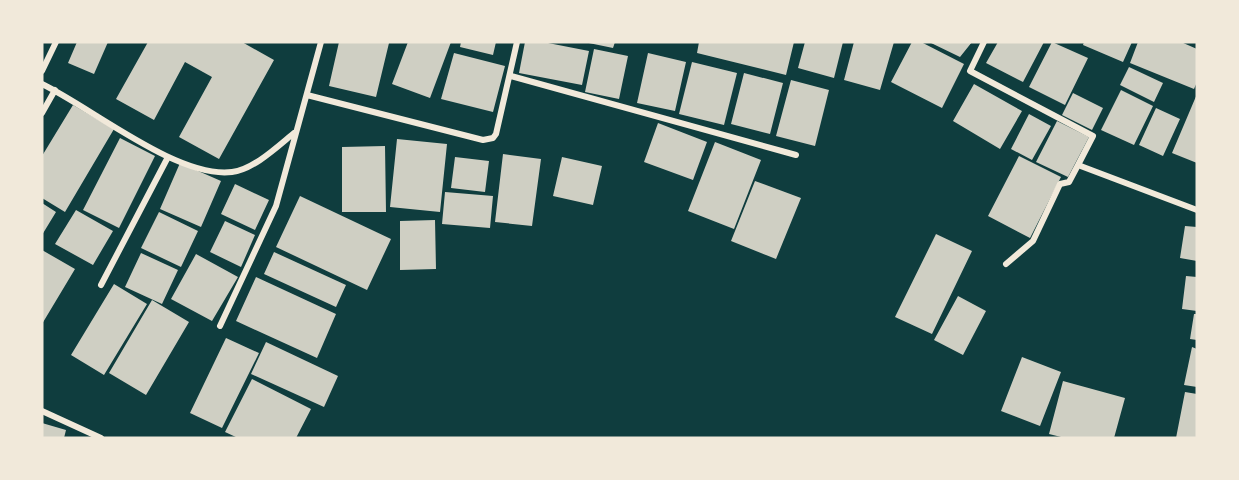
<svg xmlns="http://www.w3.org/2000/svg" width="1239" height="480" font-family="Helvetica,sans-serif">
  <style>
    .building { fill: #cfcfc3 }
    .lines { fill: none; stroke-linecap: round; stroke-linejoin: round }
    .minor { stroke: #f1e9da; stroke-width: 6 }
  </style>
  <rect width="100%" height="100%" fill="#0f3d3e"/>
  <path class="building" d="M77 42H108L94 74 68 63Z
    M148 42H242L274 60 219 159 179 137 212 77 185 62 154 120 116 99Z
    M339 42 389 43 376 97 329 86Z
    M408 42H451L430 98 392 84Z
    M461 42H496L493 55 460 47Z
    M525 42H543L589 51 582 85 519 73Z
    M584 42H615L613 48Z
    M699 42H794L786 75 697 53Z
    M805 42H843L834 78 798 68Z
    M854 42H894L880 90 844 80Z
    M912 42H921L964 64 942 108 891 82Z
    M929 42H972L960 57Z
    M998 42H1044L1023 82 986 63Z
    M1052 42 1088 58 1065 105 1029 87Z
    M1084 42H1132L1123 62 1083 45Z
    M1138 42H1181L1197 49V82L1194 89 1130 63Z
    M594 49 628 56 619 99 585 92Z
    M454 53 505 66 493 112 441 99Z
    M648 53 686 62 675 111 637 103Z
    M692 62 737 73 724 125 679 114Z
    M1129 67 1163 83 1154 102 1120 85Z
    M744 73 783 83 770 134 731 124Z
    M791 80 829 90 815 146 776 136Z
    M974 84 1022 111 1000 149 953 121Z
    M1121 90 1153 106 1134 145 1101 130Z
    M1073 93 1103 108 1092 130 1062 115Z
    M1197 94V163L1172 153Z
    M73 105 114 129 65 212 42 198V156Z
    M1156 108 1180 119 1163 156 1139 145Z
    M1029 114 1051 126 1032 160 1011 149Z
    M1057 121 1089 137 1068 177 1036 162Z
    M658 123 707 142 693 180 644 162Z
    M120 138 155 156 119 228 83 210Z
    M397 139 447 144 440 212 390 207Z
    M715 142 761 160 734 229 688 211Z
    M385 146 386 212H342V147Z
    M503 154 541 159 532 226 495 222Z
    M1019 156 1061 177 1030 238 988 216Z
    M455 157 489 161 485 192 451 188Z
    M562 157 602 166 593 205 553 196Z
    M180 163 221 181 201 227 160 209Z
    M755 181 801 198 776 259 731 241Z
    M235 184 269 200 255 230 221 214Z
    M445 192 493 196 490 228 442 224Z
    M300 196 391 239 367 290 276 247Z
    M42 203 56 212 42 235Z
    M76 210 113 231 93 265 55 244Z
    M159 212 198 231 181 267 141 248Z
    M435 220 436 269 400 270V221Z
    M225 221 255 235 241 267 210 252Z
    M1185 226 1197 227V261L1180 258Z
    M936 234 972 251 932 334 895 317Z
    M42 250 75 269 42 324Z
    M274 252 346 285 336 307 264 274Z
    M141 253 178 270 162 304 125 287Z
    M196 254 238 277 212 321 171 299Z
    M1186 276 1197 277V311L1182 309Z
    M256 277 336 314 317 358 236 321Z
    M114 284 147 304 104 375 71 355Z
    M958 296 986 311 963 355 934 340Z
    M152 300 189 322 146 395 109 373Z
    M1194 314H1197V340L1190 339Z
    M226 338 259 353 222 428 190 413Z
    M266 342 338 376 324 407 251 374Z
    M1192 347 1197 349V387L1184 385Z
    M1022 357 1061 372 1040 426 1001 411Z
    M252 379 311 409 296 438H238L225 432Z
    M1063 381 1125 398 1114 438H1065L1049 434Z
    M1185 392 1197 394V438H1176Z
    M42 423 66 430 64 438H42Z"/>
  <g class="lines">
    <path class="minor" d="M984 42 970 71 1093 136 1078 165 1197 210
      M42 71 56 42
      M511 76 796 155
      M42 84C92 108 178 179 232 172 253 170 278 146 294 133
      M307 95 483 140 493 138 496 134 517 42
      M42 113 55 90
      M1006 264 1033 241 1060 184 1069 182 1078 165
      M101 285 168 157
      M220 326 276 206 321 42
      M42 411 101 438"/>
  </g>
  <rect width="1239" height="480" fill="none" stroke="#f1e9da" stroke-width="87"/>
</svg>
